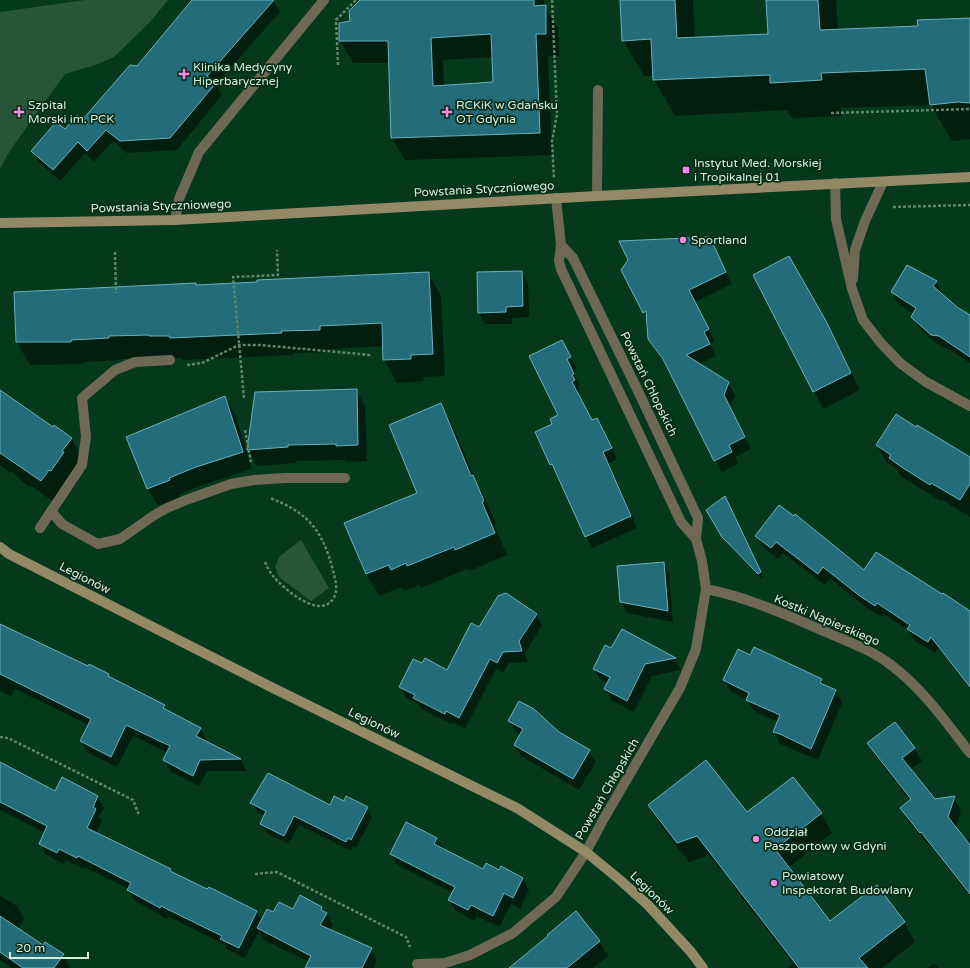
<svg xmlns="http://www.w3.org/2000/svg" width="970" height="968" font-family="'Varela Round',sans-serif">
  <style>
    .green { fill: #295639 }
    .shadow { fill: #0007; fill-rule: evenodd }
    .building { fill: #246c7a; stroke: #6bb0c0; fill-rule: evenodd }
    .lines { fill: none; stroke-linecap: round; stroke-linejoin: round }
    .path { stroke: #5e876e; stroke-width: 2.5; stroke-dasharray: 3 2; stroke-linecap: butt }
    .lane { stroke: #6f6954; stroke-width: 10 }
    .street { stroke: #6f6954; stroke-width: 10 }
    .secondary { stroke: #938967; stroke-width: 10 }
    .poi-dot { fill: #fa87e7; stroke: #072c17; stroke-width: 1.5 }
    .labels { text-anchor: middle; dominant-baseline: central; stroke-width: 3.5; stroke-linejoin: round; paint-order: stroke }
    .poi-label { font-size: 12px; fill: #d4eedb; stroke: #072c17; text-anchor: start }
    .street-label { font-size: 12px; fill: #d4eedb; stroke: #072c17 }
  </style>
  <rect width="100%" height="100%" fill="#05391c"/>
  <path class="green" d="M85 0H168L149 23 114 57 98 64 65 74 11 149 0 168V12Z
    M301 540 329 588 311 601 279 577 275 566 280 556Z"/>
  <path class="shadow" d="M194 0H273L280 12 216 84 222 95 177 150 127 153 113 141 94 162 85 153 60 181 39 162 32 151 83 121 137 67Z
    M362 0H543L546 5V8L558 28 559 56H548L552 155 405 160 392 138 390 63H353L340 41ZM493 57 495 83 444 86 443 60Z
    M621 0H693L695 38 769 35 767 0H836L838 30 919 27 970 19V139L952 141 931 105 841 108 842 116 791 118 787 110 675 116 654 80V76H644L623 40Z
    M709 238 732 284 695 302 715 342 710 344 716 356 699 364 728 383 735 395 730 407 751 449 735 457 738 464 722 472 669 368 656 351 649 338 648 319 644 312Z
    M522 272 528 284 529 317 512 318V324H485L479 313Z
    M428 273 441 296 445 376 423 377 424 381 397 383 384 360V346L332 349 333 352 293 353 294 355 183 360 182 358H163L162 357 121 359V360L84 362V364L30 365 17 342 15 293 196 284 197 286Z
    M799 274 835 339 860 390 823 409 814 391Z
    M936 282 942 293V294L957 308 970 316V363L947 348 939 346 919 328 913 317 914 314 898 304 892 292Z
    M568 353 577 369 573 371 580 385 578 387 580 392 578 393 592 421 597 419 617 459 609 463 637 528 592 548 536 433 553 425 560 415 530 357Z
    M356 390 365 406 367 461 346 462 345 460 296 461V463L257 466 248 450Z
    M0 391 53 428 71 438 84 461 54 502 30 485 29 487 11 471 10 473 0 465Z
    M225 397 235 414 252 469 206 484 178 495 179 497 158 506 148 489Z
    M440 404 453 427 478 485 485 499 496 523 494 524 507 555 469 571 467 569 421 588 419 585 405 591 402 587 379 596 366 574 418 493Z
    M917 428 970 459V517L942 500 941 501 900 476 896 468 887 463 877 445Z
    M727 502 763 578 762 579 726 542 707 510Z
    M779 506 864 572 970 612V688L938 648 935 653 915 641 909 631 884 614 882 617 867 608 830 578 825 585 783 553 778 559 763 547 756 536Z
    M663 563 669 574 673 622 627 613 621 602Z
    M536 614 542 625 525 653 528 662 509 663 503 673 496 669 465 729 452 722 451 724 421 709 418 704 406 698 400 686 422 664 447 671 479 629Z
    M0 626 89 667 90 666 109 675 111 679 164 706 168 712 200 728 206 740 205 742 241 760 247 771H207L199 786 171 772 164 760 168 753 133 736 117 767 87 752 81 741 89 725 15 689 11 696 0 691Z
    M622 630 675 659 681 670 652 676 634 712 612 701 605 689 608 684 601 680 594 669 612 650Z
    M751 656 821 680 825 686 836 691 842 703 818 760 780 744 774 732 778 722 754 711 747 699 731 692 724 680Z
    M509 721 558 733 589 751 596 762 579 790 521 756 515 745 521 735 516 732Z
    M868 744 914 748 922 761 910 770 935 800 954 798 961 810 956 828 966 842 970 839V896L929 844 928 845 908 821 901 808 910 801 876 756Z
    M0 772 56 792 97 797 104 808 99 816 102 821 96 833 171 870 172 873 208 891 209 889 257 912 262 921 274 914 294 910 321 907 333 925 330 930 371 949 377 960 374 968H307L309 962 264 940 259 931 245 958 228 950 225 945 168 916 167 919 135 901 128 890 129 889 84 867 83 869 66 860 64 864 46 855 40 844 45 833 0 810Z
    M344 802 367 808 372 817 356 848 353 846 351 851 299 825 289 844 266 833 261 824 265 816 257 812 252 803 330 806Z
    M649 806 746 814H821L832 833 788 868 830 922H904L915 942 882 968H788L794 964 737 892 724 867 720 870 709 855 689 862 660 825Z
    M406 824 437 839 443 849 483 870 500 872 523 878 529 890 520 909 511 904 499 927 477 916 474 921 456 911 449 900 453 893 397 865 391 854Z
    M0 896 17 906 24 919 18 929 43 946 63 954 70 968H12L0 960Z
    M599 941 608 956 593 968H517Z
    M934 963 938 968H928Z"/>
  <path class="building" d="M192 0H274L207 76 216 83 170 138 120 141 106 130 87 151 78 142 53 170 31 151 56 122 65 129 77 115 83 119 130 65 137 66Z
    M360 0H534V6L546 5V34H536L540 133 391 138 388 41H339V23L350 21 349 11ZM491 34 493 82 433 86 431 38Z
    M620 0H675L677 38 768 34 766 0H818L820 30 918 26 917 20 970 18V103L958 102 930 105 925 69 821 73 822 80 770 83V75L653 80 651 39 622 41Z
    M710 237 726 272 689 290 709 329 704 332 710 344 686 355 729 382 724 395 745 437 729 445 732 452 714 461 663 359 648 339 646 311 643 313 621 270 628 260 619 241Z
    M789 256 826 321 851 373 813 392 753 275Z
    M907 265 937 281 933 286 957 307 970 315V357L939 336 931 335 911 317 916 308 891 292Z
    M522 271 523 306 506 307V312L478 313 477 272Z
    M429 272 433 354 411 355V359L383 360 382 323 320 326V330L281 331 282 333 170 338 169 336H149V335L109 336V338L71 340V342H16L14 292 196 283V285L257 282V280Z
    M562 340 571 357 567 359 574 374 572 375 575 380 572 382 592 420 597 418 612 448 603 452 631 516 585 537 552 464 550 465 535 432 552 424 550 419 558 415 529 356Z
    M357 389 358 445 336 446V444L288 445V447L247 450 255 392Z
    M0 390 53 427 54 425 72 438 62 451 64 452 51 471 49 470 41 481 0 453Z
    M225 396 243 452 196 467 169 478 170 480 147 489 126 437Z
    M441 403 471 476 473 475 484 501 482 502 495 533 455 550 454 547 407 566 406 563 391 570 389 565 366 574 344 523 417 493 389 425Z
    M896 414 916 427 917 425 970 457V484L960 500 931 483 930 485 900 466 889 458 891 455 876 445Z
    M725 496 761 572 758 574 722 537 706 510Z
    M779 505 794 516 795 514 864 570 876 552 942 594 943 593 970 611V687L931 637 928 642 907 629 910 625 877 603 875 606 860 596 823 567 818 574 776 542 771 548 755 536Z
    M664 562 668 611 620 602 617 566Z
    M506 593 537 614 519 641 522 651 503 652 497 663 490 659 459 718 446 711 445 714 413 698 415 695 399 687 413 659 422 663 425 658 447 670 471 623 479 627 498 596Z
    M0 624 88 666 89 664 109 674 108 676 165 705 163 708 201 728 196 736 241 759 200 760 193 776 163 760 170 746 126 725 111 757 80 741 91 719 0 674Z
    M622 629 676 658 645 664 627 701 604 689 610 677 593 669 605 645 611 648Z
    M754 647 822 679 820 683 836 690 811 749 780 734 773 732 780 715 746 700 749 693 723 680 738 649 750 655Z
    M519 701 534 709 559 732 590 750 573 779 514 745 523 729 508 721Z
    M895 722 915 748 902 758 935 799 955 796 948 817 970 845V894L921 832 920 833 900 808 911 799 867 743Z
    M706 760 747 812 793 777 822 813 775 849 830 921 877 885 905 922 859 958 868 968H799L697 836 677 843 648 805Z
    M0 762 55 791 62 777 98 796 93 807 96 809 87 828 171 869 170 871 207 889 209 887 257 911 239 948 220 939 222 936 161 906 160 908 127 890 131 883 78 856 77 858 59 849 57 853 39 844 47 826 0 802Z
    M268 773 330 805 334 796 344 801 346 796 368 807 351 840 348 838 346 842 294 816 284 836 260 824 266 811 250 803Z
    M406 822 437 838 434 844 483 869 486 863 499 870 501 866 523 878 513 898 504 893 493 916 471 905 468 910 448 900 455 887 390 854Z
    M300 895 322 907 321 910 327 913 320 925 372 948 362 968H305L311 956 257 928 267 909 273 912 279 902 293 909Z
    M576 911 600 941 567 968H509L548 936 547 935Z
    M0 916 43 945 45 942 64 954 54 968H23L0 952Z"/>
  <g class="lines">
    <path class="path" d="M552 0 557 114 552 141 554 179
      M338 65 336 20 356 0
      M831 113 970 109
      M893 207 970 205
      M115 252 116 293
      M187 365 202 363 239 345H260L371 355
      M244 398 233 277 278 275 277 250
      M245 430 251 462
      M265 562C267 567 270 572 273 576 283 588 319 620 333 599 339 590 335 580 333 570 322 530 309 513 270 498
      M0 737 8 738 133 800 139 815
      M255 874 277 872 406 937 410 947"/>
    <path class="lane" d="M597 196 598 90
      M175 220 179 199 199 152 324 0
      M51 511 62 524 98 544 120 539 153 516 167 508 186 500 231 484 254 480 285 478H345"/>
    <path class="street" d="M835 183 836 219 852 289 863 320 880 342 900 363 926 382 970 406
      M561 245 573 258 638 391 698 518 696 539
      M853 279 855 250 865 221 883 182
      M40 528 82 465 86 437 82 398 115 370 135 362 170 360
      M706 589C747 597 787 615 826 632 848 642 872 650 891 665 923 689 946 722 970 753
      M417 964 445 963 470 955 513 933 556 897 586 852 603 820 680 688 696 649 706 589 702 561 696 539 681 522 561 269 559 261 561 245 556 198"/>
    <path class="secondary" d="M0 223 175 220 597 196 970 177
      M0 547 9 554 273 688 517 808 586 852 620 880 648 905 691 952 703 968"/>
  </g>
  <g class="poi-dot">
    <path d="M182 68h4v4h4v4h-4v4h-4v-4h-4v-4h4z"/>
    <path d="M17 106h4v4h4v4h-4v4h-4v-4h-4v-4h4z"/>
    <path d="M445 106h4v4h4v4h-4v4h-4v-4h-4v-4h4z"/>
    <rect x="682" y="166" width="8" height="8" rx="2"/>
    <circle cx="683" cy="240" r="4"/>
    <circle cx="756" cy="839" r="4"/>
    <circle cx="774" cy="883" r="4"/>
  </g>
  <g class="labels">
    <g class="poi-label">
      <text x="193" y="67">Klinika Medycyny<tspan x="193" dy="14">Hiperbarycznej</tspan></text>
      <text x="28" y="105">Szpital<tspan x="28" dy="14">Morski im. PCK</tspan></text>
      <text x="456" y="105">RCKiK w Gdańsku<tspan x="456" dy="14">OT Gdynia</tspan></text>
      <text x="694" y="163">Instytut Med. Morskiej<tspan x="694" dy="14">i Tropikalnej 01</tspan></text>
      <text x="691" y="240">Sportland</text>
      <text x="764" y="832">Oddział<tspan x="764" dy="14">Paszportowy w Gdyni</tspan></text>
      <text x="782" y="876">Powiatowy<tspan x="782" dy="14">Inspektorat Budowlany</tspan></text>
    </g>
    <g class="street-label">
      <text transform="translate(484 189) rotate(-3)">Powstania Styczniowego</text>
      <text transform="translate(161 206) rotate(-2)">Powstania Styczniowego</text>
      <text transform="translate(649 384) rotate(64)">Powstań Chłopskich</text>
      <text transform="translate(85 578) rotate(27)">Legionów</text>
      <text transform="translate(827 620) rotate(23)">Kostki Napierskiego</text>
      <text transform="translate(374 723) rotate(26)">Legionów</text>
      <text transform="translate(607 789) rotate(-60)">Powstań Chłopskich</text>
      <text transform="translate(652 893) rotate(44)">Legionów</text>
    </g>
  </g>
  <path d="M10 952v6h78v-6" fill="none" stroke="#d4eedb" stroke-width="2"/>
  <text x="16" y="952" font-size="12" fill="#d4eedb" stroke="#072c17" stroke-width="3" paint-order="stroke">20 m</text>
</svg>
